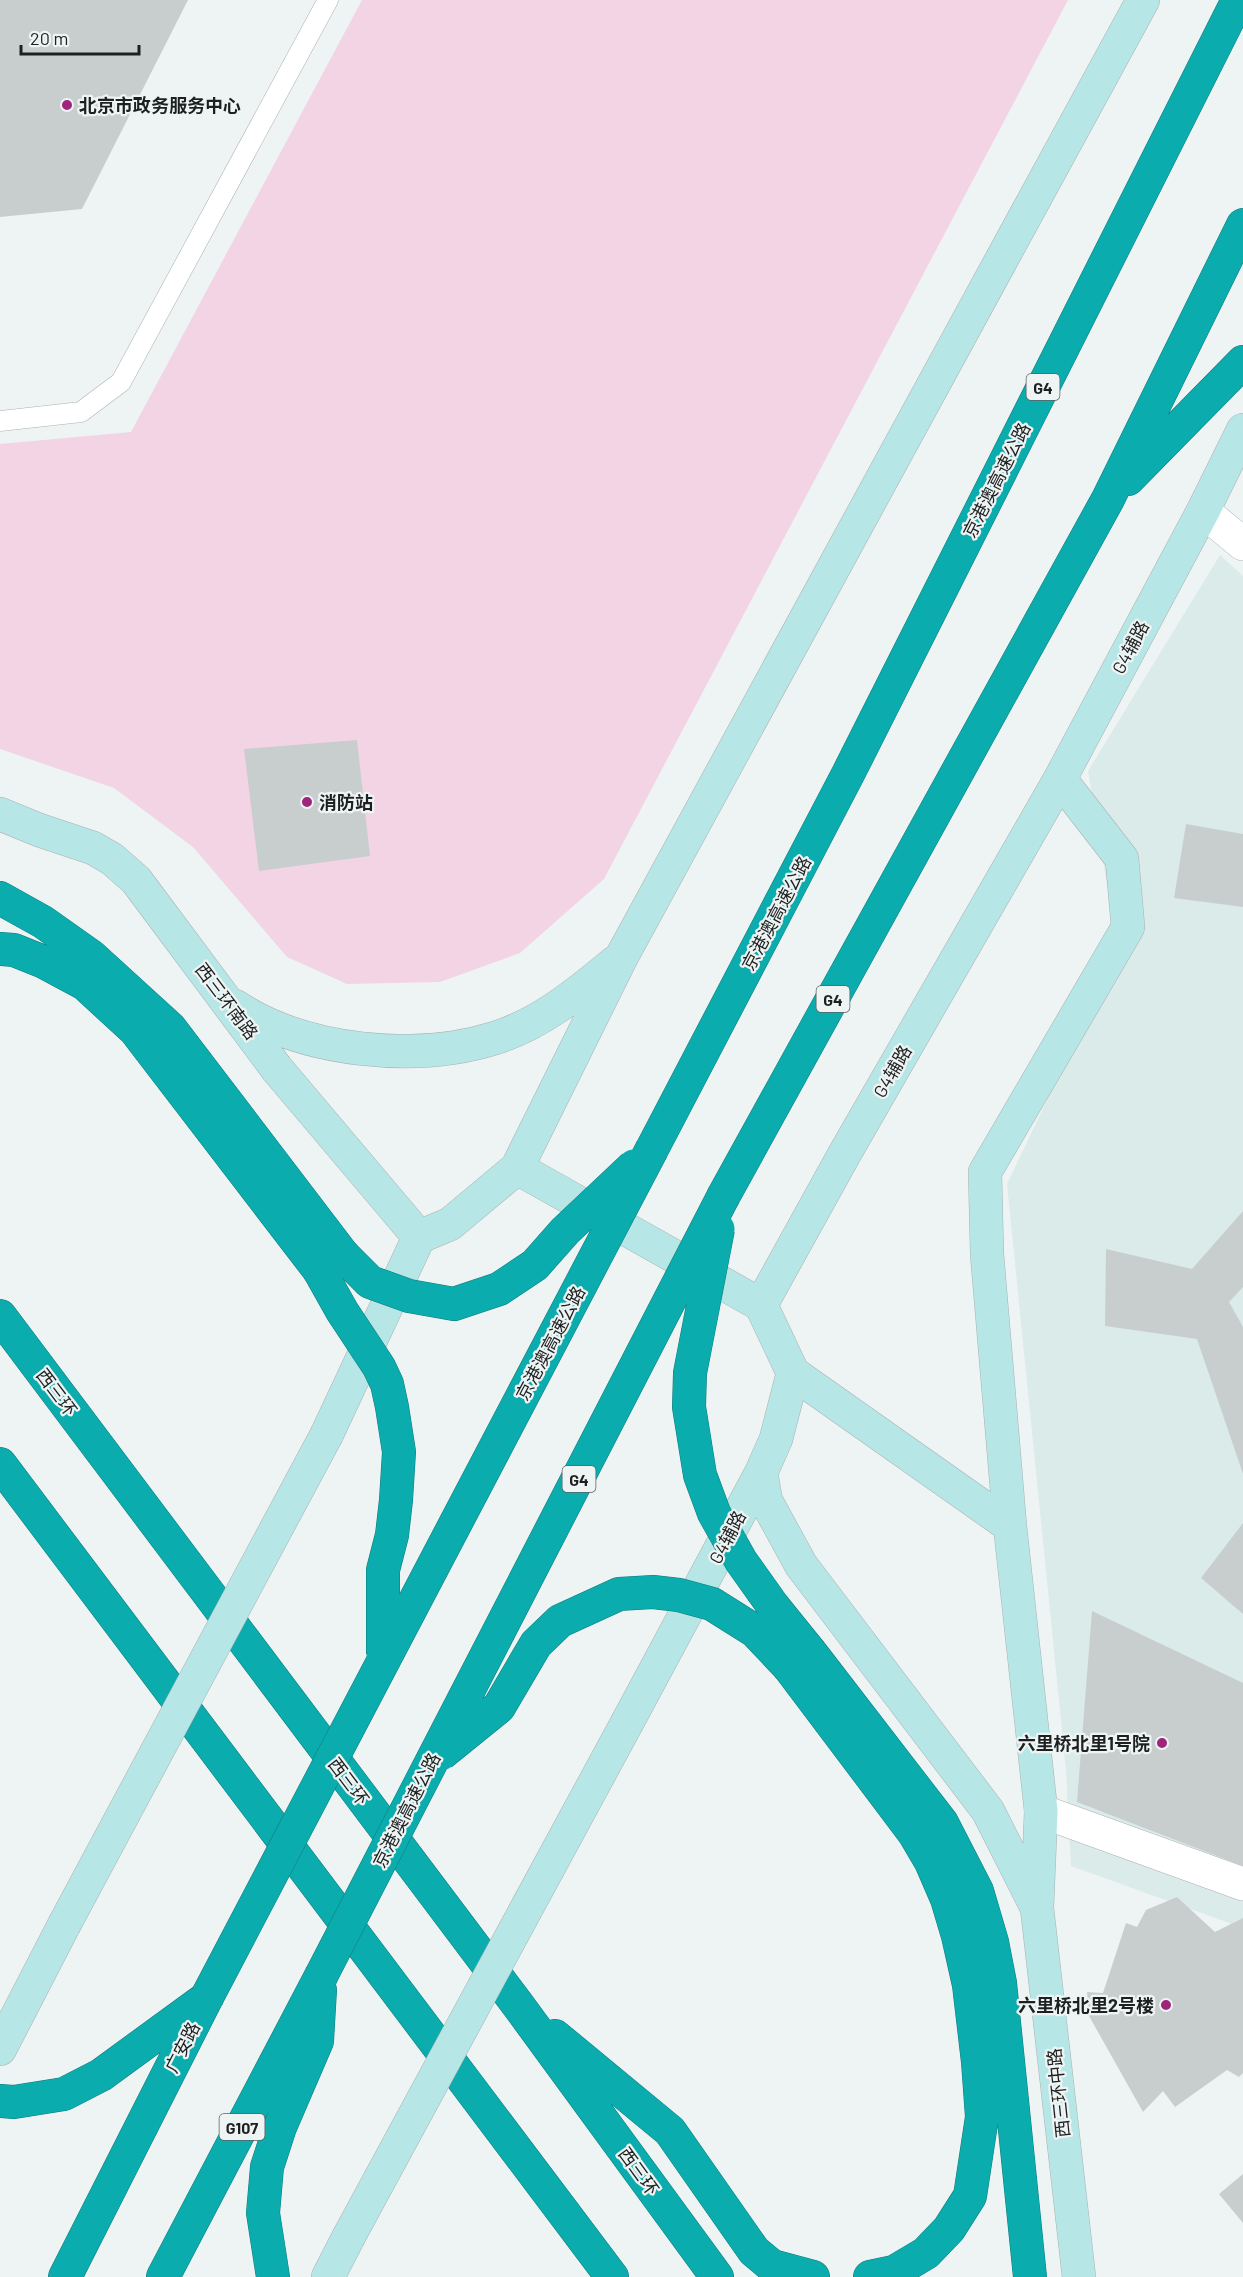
<svg xmlns="http://www.w3.org/2000/svg" width="1243" height="2277" font-family="Barlow,'Noto Sans SC',sans-serif">
  <style>
    .built { fill: #dbebea }
    .green { fill: #f2d4e5 }
    .building { fill: #c8cece }
    .lines { fill: none; stroke-linecap: round; stroke-linejoin: round }
    .lane-casing { stroke: #acb1b1; stroke-width: 21 }
    .street-casing { stroke: #acb1b1; stroke-width: 34 }
    .secondary-casing { stroke: #acb1b1; stroke-width: 34 }
    .highway-casing { stroke: #127b7c; stroke-width: 34 }
    .lane { stroke: #fff; stroke-width: 20 }
    .street { stroke: #fff; stroke-width: 33 }
    .secondary { stroke: #b6e6e6; stroke-width: 33 }
    .highway { stroke: #0bacad; stroke-width: 33 }
    .secondary-bridge-casing { stroke: #acb1b1; stroke-width: 34; stroke-linecap: butt }
    .highway-bridge-casing { stroke: #127b7c; stroke-width: 34; stroke-linecap: butt }
    .secondary-bridge { stroke: #b6e6e6; stroke-width: 33 }
    .highway-bridge { stroke: #0bacad; stroke-width: 33 }
    .poi-dot { fill: #9f247b; stroke: #eef4f4; stroke-width: 2 }
    .labels { text-anchor: middle; dominant-baseline: central; stroke-width: 4.5; stroke-linejoin: round; paint-order: stroke }
    .shield { fill: #eef4f4; stroke: #5c6060; stroke-width: 1.5 }
    .shield-label { font-size: 16px; font-weight: bold; fill: #1e2020 }
    .poi-label { font-size: 18px; font-weight: bold; fill: #1e2020; stroke: #eef4f4; text-anchor: start }
    .street-label { font-size: 18px; fill: #1e2020; stroke: #eef4f4 }
  </style>
  <rect width="100%" height="100%" fill="#eef4f4"/>
  <path class="built" d="M1220 555 1243 576V1928L1071 1866 1066 1770 1007 1184 1118 951 1088 771Z"/>
  <path class="green" d="M362 0H1068L604 879 520 953 440 982 347 984 287 957 193 847 114 788 0 749V444L131 432Z"/>
  <path class="building" d="M0 0H188L82 209 0 217Z
    M357 740 370 856 259 871 244 749Z
    M1186 824 1243 834V907L1174 898Z
    M1243 1211V1287L1229 1302 1243 1327V1474L1197 1339 1105 1326 1106 1249 1192 1269Z
    M1243 1523V1614L1201 1578Z
    M1092 1611 1243 1683V1866L1077 1802Z
    M1177 1897 1215 1932 1243 1918V2073L1239 2077 1227 2070 1175 2107 1163 2091 1143 2112 1089 2016 1087 1992 1103 1993 1126 1923 1137 1927 1146 1910Z
    M1243 2174V2223L1219 2194Z"/>
  <g class="lines">
    <defs>
      <path id="lane" d="M0 421 81 412 121 382 328 0"/>
      <path id="street" d="M1203 511 1243 544
        M1041 1811 1243 1884"/>
      <path id="secondary" d="M1060 779 1122 859 1128 927 985 1172 987 1254 1010 1526 1041 1811 1037 1908 1079 2277
        M0 814 39 830 93 848 112 859 136 880 277 1069 419 1237
        M235 1006C304 1052 416 1063 495 1038 540 1024 578 993 614 963
        M517 1168 761 1305
        M761 1305 845 1153 1060 779 1203 511 1243 430
        M793 1373 1010 1526
        M327 1434 419 1237 450 1224 517 1168 622 956 1143 0
        M761 1473 766 1501 801 1565 988 1811 1036 1906
        M628 1721 761 1473 776 1439 793 1373 761 1305
        M0 2049 64 1925
        M328 2277 348 2238"/>
      <path id="highway" d="M1128 479 1243 362
        M0 898 43 922 91 956 170 1028 343 1255
        M0 949 14 950 44 962 85 984 135 1030 319 1270
        M652 1149 848 774 1238 0
        M724 1195 1108 499 1243 225
        M0 1316 518 2005 717 2277
        M0 1464 612 2277
        M811 1653 942 1823 977 1891 992 1942 1000 1983 1030 2277
        M789 1667 914 1833 931 1862 947 1899 958 1936 969 1985 978 2062 982 2117 970 2196 949 2229 926 2253 894 2272 870 2277
        M555 2036 670 2131 754 2251 772 2266 813 2277
        M0 2101 14 2102 64 2094 101 2075 201 2002
        M65 2277 207 1997
        M163 2277 321 1976
        M273 2277 263 2213 267 2167 280 2127 317 2041 320 1990"/>
    </defs>
    <use href="#lane" class="lane-casing"/>
    <use href="#street" class="street-casing"/>
    <use href="#secondary" class="secondary-casing"/>
    <use href="#highway" class="highway-casing"/>
    <use href="#lane" class="lane"/>
    <use href="#street" class="street"/>
    <use href="#secondary" class="secondary"/>
    <use href="#highway" class="highway"/>
    <defs>
      <path id="secondary-bridge" d="M64 1925 327 1434
        M348 2238 628 1721"/>
      <path id="highway-bridge" d="M718 1229 690 1373 689 1407 700 1475 714 1513 741 1561 773 1606 811 1653
        M343 1255 370 1282 409 1296 454 1304 499 1289 535 1265 565 1231 634 1166
        M319 1270 342 1311 379 1367 387 1384 392 1407 399 1452 396 1500 392 1535 383 1570V1654
        M441 1754 499 1707 536 1644 560 1621 619 1594 653 1592 679 1595 712 1604 755 1631 789 1667
        M321 1976 724 1195
        M207 1997 652 1149"/>
    </defs>
    <use href="#secondary-bridge" class="secondary-bridge-casing"/>
    <use href="#highway-bridge" class="highway-bridge-casing"/>
    <use href="#secondary-bridge" class="secondary-bridge"/>
    <use href="#highway-bridge" class="highway-bridge"/>
  </g>
  <g class="poi-dot">
    <circle cx="67" cy="105" r="6"/>
    <circle cx="307" cy="802" r="6"/>
    <circle cx="1162" cy="1743" r="6"/>
    <circle cx="1166" cy="2005" r="6"/>
  </g>
  <g class="labels">
    <g class="shield">
      <rect x="1026.5" y="374" width="33" height="26" rx="4.5"/>
      <rect x="816.5" y="986" width="33" height="26" rx="4.5"/>
      <rect x="562.5" y="1466" width="33" height="26" rx="4.5"/>
      <rect x="219.5" y="2114" width="45" height="26" rx="4.5"/>
    </g>
    <g class="shield-label">
      <text x="1043" y="387">G4</text>
      <text x="833" y="999">G4</text>
      <text x="579" y="1479">G4</text>
      <text x="242" y="2127">G107</text>
    </g>
    <g class="poi-label">
      <text x="79" y="105">北京市政务服务中心</text>
      <text x="319" y="802">消防站</text>
      <text x="1150" y="1743" text-anchor="end">六里桥北里1号院</text>
      <text x="1154" y="2005" text-anchor="end">六里桥北里2号楼</text>
    </g>
    <g class="street-label">
      <text transform="translate(996 480) rotate(-63)">京港澳高速公路</text>
      <text transform="translate(1130 647) rotate(-62)">G4辅路</text>
      <text transform="translate(776 913) rotate(-62)">京港澳高速公路</text>
      <text transform="translate(227 1001) rotate(53)">西三环南路</text>
      <text transform="translate(892 1071) rotate(-60)">G4辅路</text>
      <text transform="translate(550 1343) rotate(-62)">京港澳高速公路</text>
      <text transform="translate(57 1392) rotate(53)">西三环</text>
      <text transform="translate(727 1537) rotate(-62)">G4辅路</text>
      <text transform="translate(349 1781) rotate(53)">西三环</text>
      <text transform="translate(406 1810) rotate(-63)">京港澳高速公路</text>
      <text transform="translate(182 2047) rotate(-63)">广安路</text>
      <text transform="translate(1058 2093) rotate(-96)">西三环中路</text>
      <text transform="translate(639 2171) rotate(54)">西三环</text>
    </g>
  </g>
  <path d="M21 45v9h118v-9" fill="none" stroke="#1e2020" stroke-width="3"/>
  <text x="30" y="45" font-size="18" fill="#1e2020" stroke="#eef4f4" stroke-width="4.5" paint-order="stroke">20 m</text>
</svg>
